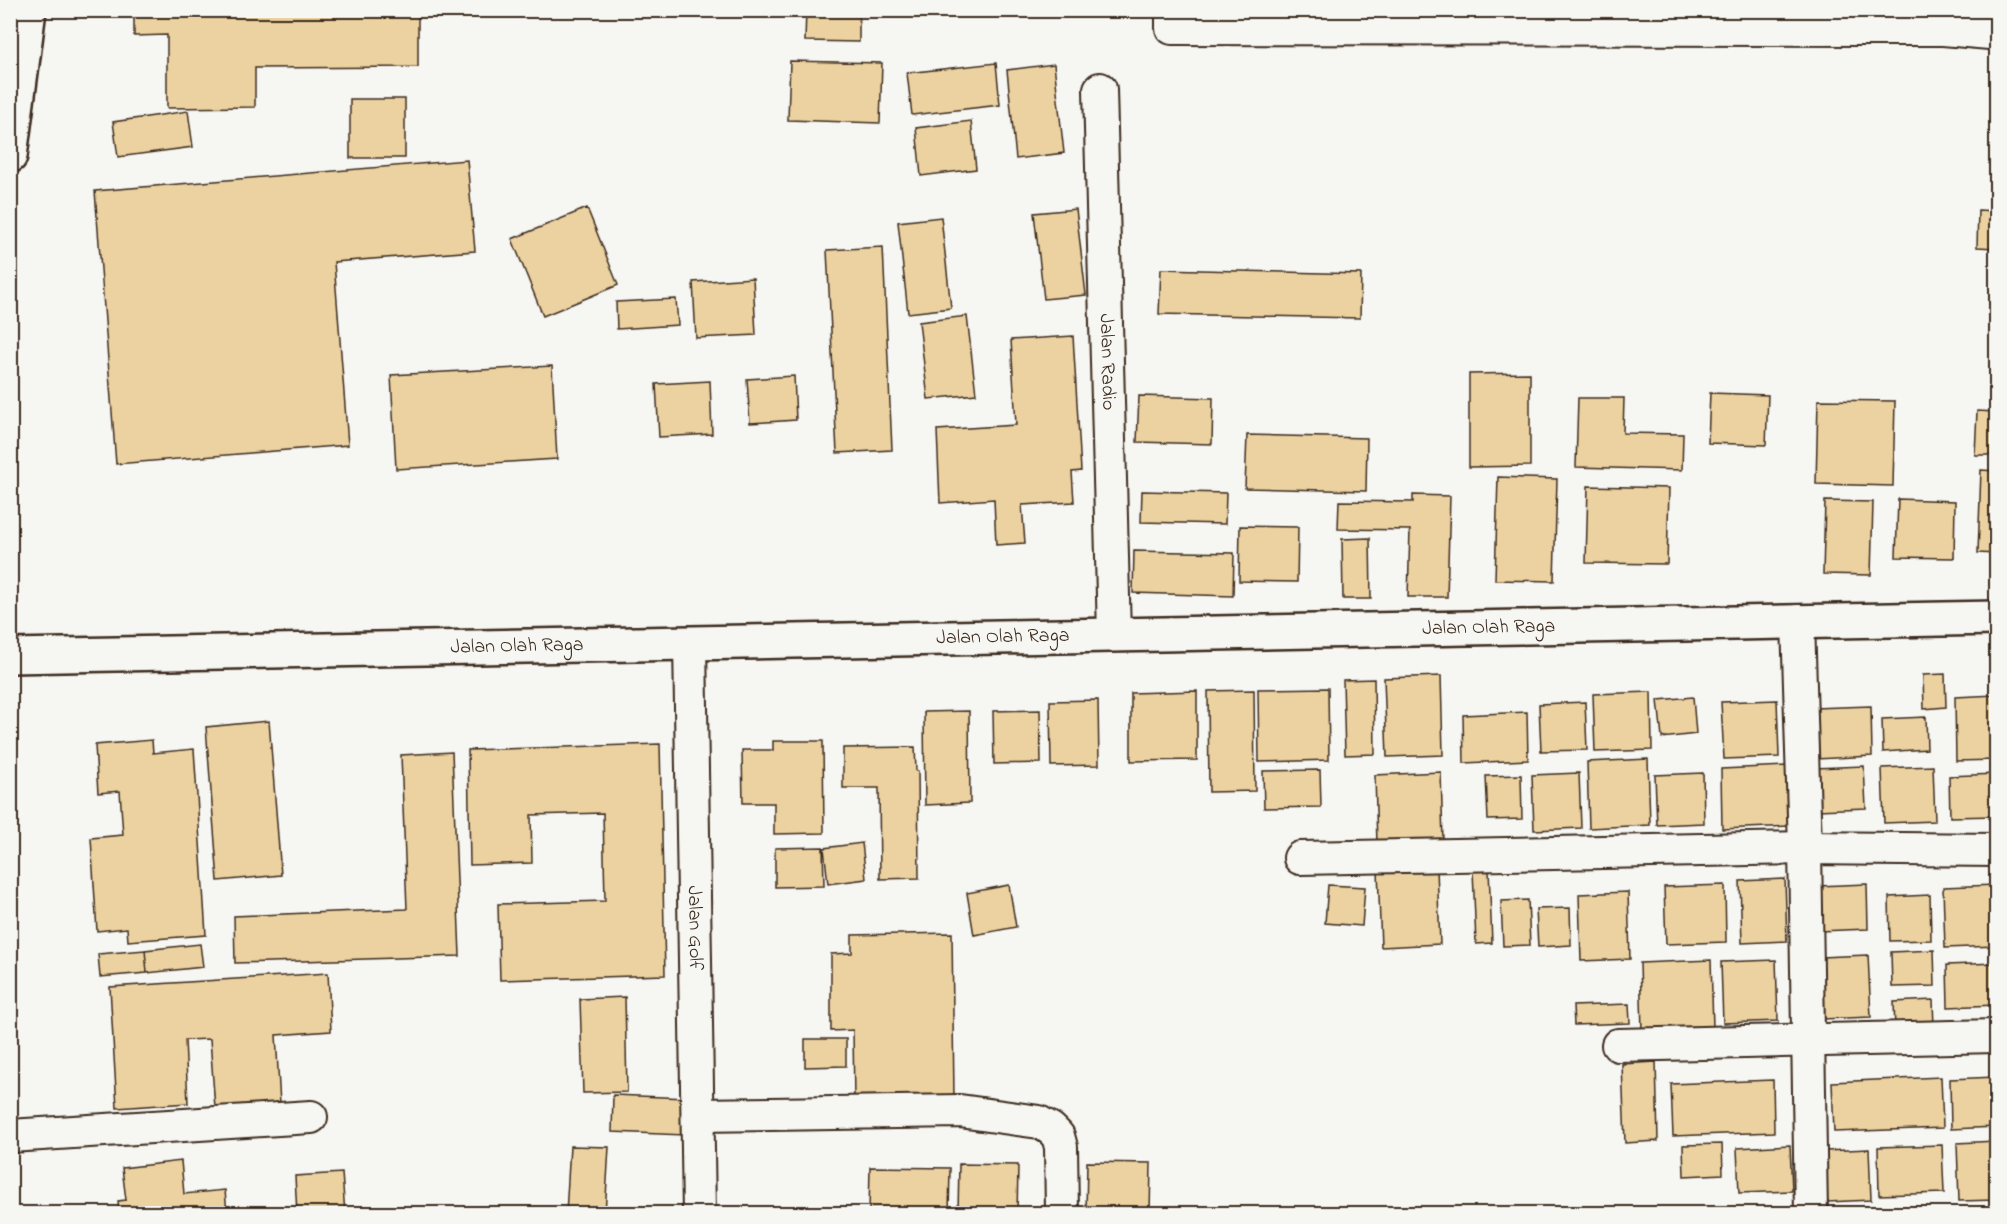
<svg xmlns="http://www.w3.org/2000/svg" width="2007" height="1224" font-family="'Indie Flower',sans-serif">
  <style>
    .building { fill: #ecd2a1; stroke: #3b2a1e; stroke-width: 1.5 }
    .lines { fill: none; stroke-linecap: round; stroke-linejoin: round }
    .minor-casing { stroke: #3b2a1e; stroke-width: 36 }
    .tertiary-casing { stroke: #3b2a1e; stroke-width: 38 }
    .minor { stroke: #f6f6f2; stroke-width: 32 }
    .tertiary { stroke: #f6f6f2; stroke-width: 33 }
    .labels { text-anchor: middle; dominant-baseline: central; stroke-width: 6; stroke-linejoin: round; paint-order: stroke }
    .street-label { font-size: 20px; fill: #3b2a1e; stroke: #f6f6f2 }
  </style>
  <rect width="100%" height="100%" fill="#f6f6f2"/>
  <filter id="ink" filterUnits="userSpaceOnUse"><feTurbulence type="fractalNoise" baseFrequency=".0167" numOctaves="2"/><feDisplacementMap in="SourceGraphic" scale="12" xChannelSelector="R" yChannelSelector="G"/><feConvolveMatrix kernelMatrix="1 2 1 2 8 2 1 2 1" color-interpolation-filters="sRGB"/></filter>
  <g filter="url(#ink)">
    <path class="building" d="M134 10H418V67L255 68V107L167 108V35L134 36Z
      M806 10H859V42L805 41Z
      M1017 10H1056V11L1017 15Z
      M790 61 882 63 880 123 788 120Z
      M996 63 1000 105 912 115 907 73Z
      M1054 64 1064 153 1016 159 1007 70Z
      M350 99H405V158H350Z
      M188 111 193 147 118 157 113 122Z
      M971 121 976 169 921 176 916 128Z
      M467 160 475 251 334 262 348 445 116 464 95 191Z
      M587 208 618 285 543 316 512 239Z
      M1076 209 1086 295 1044 299 1034 213Z
      M1978 210 1996 211V248L1977 247Z
      M941 217 951 308 908 313 898 222Z
      M883 247 892 450 837 453 827 250Z
      M1161 269 1361 274 1360 318 1159 314Z
      M753 278 756 335 696 338 693 282Z
      M676 299 678 325 617 329 616 302Z
      M967 316 976 394 928 399 919 322Z
      M1073 336 1081 471 1072 472 1074 502 1022 505 1025 543 996 545 994 499 940 503 937 430 1016 425 1011 340Z
      M552 366 557 459 396 469 391 375Z
      M1530 373V466L1469 467V374Z
      M794 376 796 420 750 423 747 379Z
      M710 381 712 434 659 437 656 384Z
      M1710 393 1768 395 1766 445 1708 443Z
      M1139 396 1213 398 1212 444 1137 442Z
      M1578 398H1624L1623 433 1683 434 1682 470 1576 467Z
      M1818 400 1895 401 1893 486 1816 484Z
      M1977 411 1996 412V455H1975Z
      M1247 435 1367 438 1366 491 1245 488Z
      M1981 470 1996 471V554L1978 553Z
      M1498 477 1557 479 1554 581 1495 580Z
      M1588 486 1669 488 1667 564 1586 563Z
      M1142 491 1226 493 1225 524 1141 522Z
      M1413 495 1450 496 1447 597H1408L1410 530 1338 529 1339 501 1413 502Z
      M1898 499 1955 501 1954 558 1896 557Z
      M1825 501 1873 502 1871 575 1823 574Z
      M1240 526 1298 527 1297 582 1239 581Z
      M1370 538 1371 599H1343L1342 539Z
      M1134 551 1234 553 1233 596 1133 593Z
      M1945 674 1946 707 1924 709 1923 675Z
      M1441 676 1443 755 1387 757 1384 678Z
      M1374 679 1375 754 1345 755 1343 680Z
      M1328 688 1329 760 1259 762 1258 689Z
      M1254 690 1255 791 1209 792 1208 691Z
      M1197 691V760L1131 761V693Z
      M1651 692 1652 750 1595 752 1593 694Z
      M1996 695V760L1956 761 1955 697Z
      M1693 697 1696 734 1662 738 1658 700Z
      M1098 700 1099 765 1051 766 1050 701Z
      M1777 700 1779 757 1724 759 1721 702Z
      M1585 702 1587 750 1541 751 1539 704Z
      M1871 706 1872 756 1816 759 1813 708Z
      M1040 710 1041 763 994 764 993 711Z
      M969 711 970 803 925 805 924 712Z
      M1527 712 1528 760 1464 763 1463 715Z
      M1926 717 1927 749 1883 752 1882 719Z
      M269 721 281 875 218 881 206 727Z
      M152 740 153 753 194 749 206 935 128 941 127 928 97 931 91 838 123 835 120 791 98 793 95 745Z
      M773 741H823L824 833 774 834V803H743L742 750H773Z
      M660 744 665 975 500 980 498 904 605 901 603 813 531 815 532 863 470 865 468 750Z
      M915 747 916 771H918L919 878 880 879 879 788H843V748Z
      M452 752 460 956 235 963 234 916 407 909 401 755Z
      M1648 759 1650 825 1589 828 1587 762Z
      M1788 766 1790 826 1722 829 1721 769Z
      M1864 766 1866 808 1817 810 1815 768Z
      M1933 766 1935 821 1884 823 1882 768Z
      M1320 770 1321 807 1264 808 1263 771Z
      M1441 772 1443 842 1377 844 1375 775Z
      M1579 773 1581 828 1534 830 1532 775Z
      M1703 773 1704 823 1657 825 1655 775Z
      M1996 774V816L1950 817 1949 776Z
      M1521 775 1522 819 1488 820 1486 776Z
      M862 843 866 879 828 884 824 848Z
      M823 847 824 886 775 887V848Z
      M1437 869 1440 944 1381 947 1378 870Z
      M1473 870H1489L1492 943 1476 944Z
      M1785 879 1787 941 1742 943 1740 881Z
      M1867 884 1868 929 1819 931 1818 886Z
      M1009 885 1016 927 974 935 967 893Z
      M1328 885 1365 887 1362 926 1325 923Z
      M1725 885 1726 942 1666 944 1664 887Z
      M1996 885V946L1945 948 1943 887Z
      M1628 892 1630 959 1581 961 1579 894Z
      M1930 895 1931 940 1890 941 1889 897Z
      M1528 900 1530 945 1503 946 1501 901Z
      M1570 908 1571 945 1538 947 1536 909Z
      M952 933 954 1099 854 1101 853 1030 831 1031V954L852 953V935Z
      M200 944 203 967 147 973 145 950Z
      M145 950 147 973 100 977 98 954Z
      M1934 950 1935 986 1892 987 1891 952Z
      M1868 955 1871 1017 1822 1019 1820 957Z
      M1711 960 1713 1028 1642 1031 1640 963Z
      M1776 960 1778 1021 1723 1023 1721 962Z
      M1996 963V1005L1948 1007 1947 965Z
      M328 973 331 1031 276 1035 280 1104 215 1108 210 1039 185 1040 188 1103 117 1108 110 987Z
      M625 997 627 1092 583 1093 580 999Z
      M1933 1000 1934 1028 1895 1029 1894 1002Z
      M1629 1004 1630 1023 1574 1025 1573 1006Z
      M805 1039H846V1066L805 1067Z
      M1656 1062 1658 1141 1625 1143 1622 1064Z
      M1941 1077 1943 1128 1834 1132 1832 1082Z
      M1996 1077V1127L1951 1129 1950 1079Z
      M1773 1080 1774 1132 1673 1136 1671 1084Z
      M613 1095 687 1098 685 1135 612 1132Z
      M1996 1141V1200L1959 1201 1957 1143Z
      M1722 1144 1723 1174 1684 1176 1683 1145Z
      M1790 1145 1792 1191 1739 1193 1737 1148Z
      M1942 1145 1944 1193 1879 1195 1878 1147Z
      M570 1146 609 1147 605 1214H566Z
      M1869 1149 1871 1200 1827 1202 1825 1151Z
      M181 1161 184 1194 225 1190 227 1214H119L118 1201 126 1200 122 1168Z
      M1087 1162 1151 1163 1150 1214H1086Z
      M959 1164 1018 1165 1017 1214 958 1213Z
      M870 1167 950 1168 949 1214H869Z
      M342 1173 345 1214H297L295 1176Z"/>
    <g class="lines">
      <defs>
        <g id="minor">
          <path d="M1172 10V28L1864 29H1943L1990 33 1996 30"/>
          <path id="s1" d="M1100 89 1114 635"/>
          <path d="M1798 621 1805 848 1811 1214"/>
          <path id="s2" d="M690 643 699 1214"/>
          <path d="M1300 858 1805 848 1996 850"/>
          <path d="M1618 1045 1996 1036"/>
          <path d="M698 1115 960 1111 1039 1122 1051 1129 1058 1136 1061 1147 1062 1211"/>
          <path d="M10 1136 311 1117"/>
        </g>
        <g id="tertiary">
          <path d="M10 156 29 10"/>
          <path id="s3" d="M10 656 1996 618"/>
        </g>
      </defs>
      <use href="#minor" class="minor-casing"/>
      <use href="#tertiary" class="tertiary-casing"/>
      <use href="#minor" class="minor"/>
      <use href="#tertiary" class="tertiary"/>
    </g>
  </g>
  <g class="labels">
    <g class="street-label">
      <text stroke="none"><textPath href="#s1" startOffset="273">Jalan Radio</textPath></text>
      <text stroke="none"><textPath href="#s3" startOffset="1479">Jalan Olah Raga</textPath></text>
      <text stroke="none"><textPath href="#s3" startOffset="993">Jalan Olah Raga</textPath></text>
      <text stroke="none"><textPath href="#s3" startOffset="507">Jalan Olah Raga</textPath></text>
      <text stroke="none"><textPath href="#s2" startOffset="285">Jalan Golf</textPath></text>
    </g>
  </g>
  <rect width="2007" height="1224" fill="none" stroke="#f6f6f2" stroke-width="36"/>
  <rect x="18" y="18" width="1971" height="1188" fill="none" stroke="#3b2a1e" stroke-width="2" filter="url(#ink)"/>
</svg>
